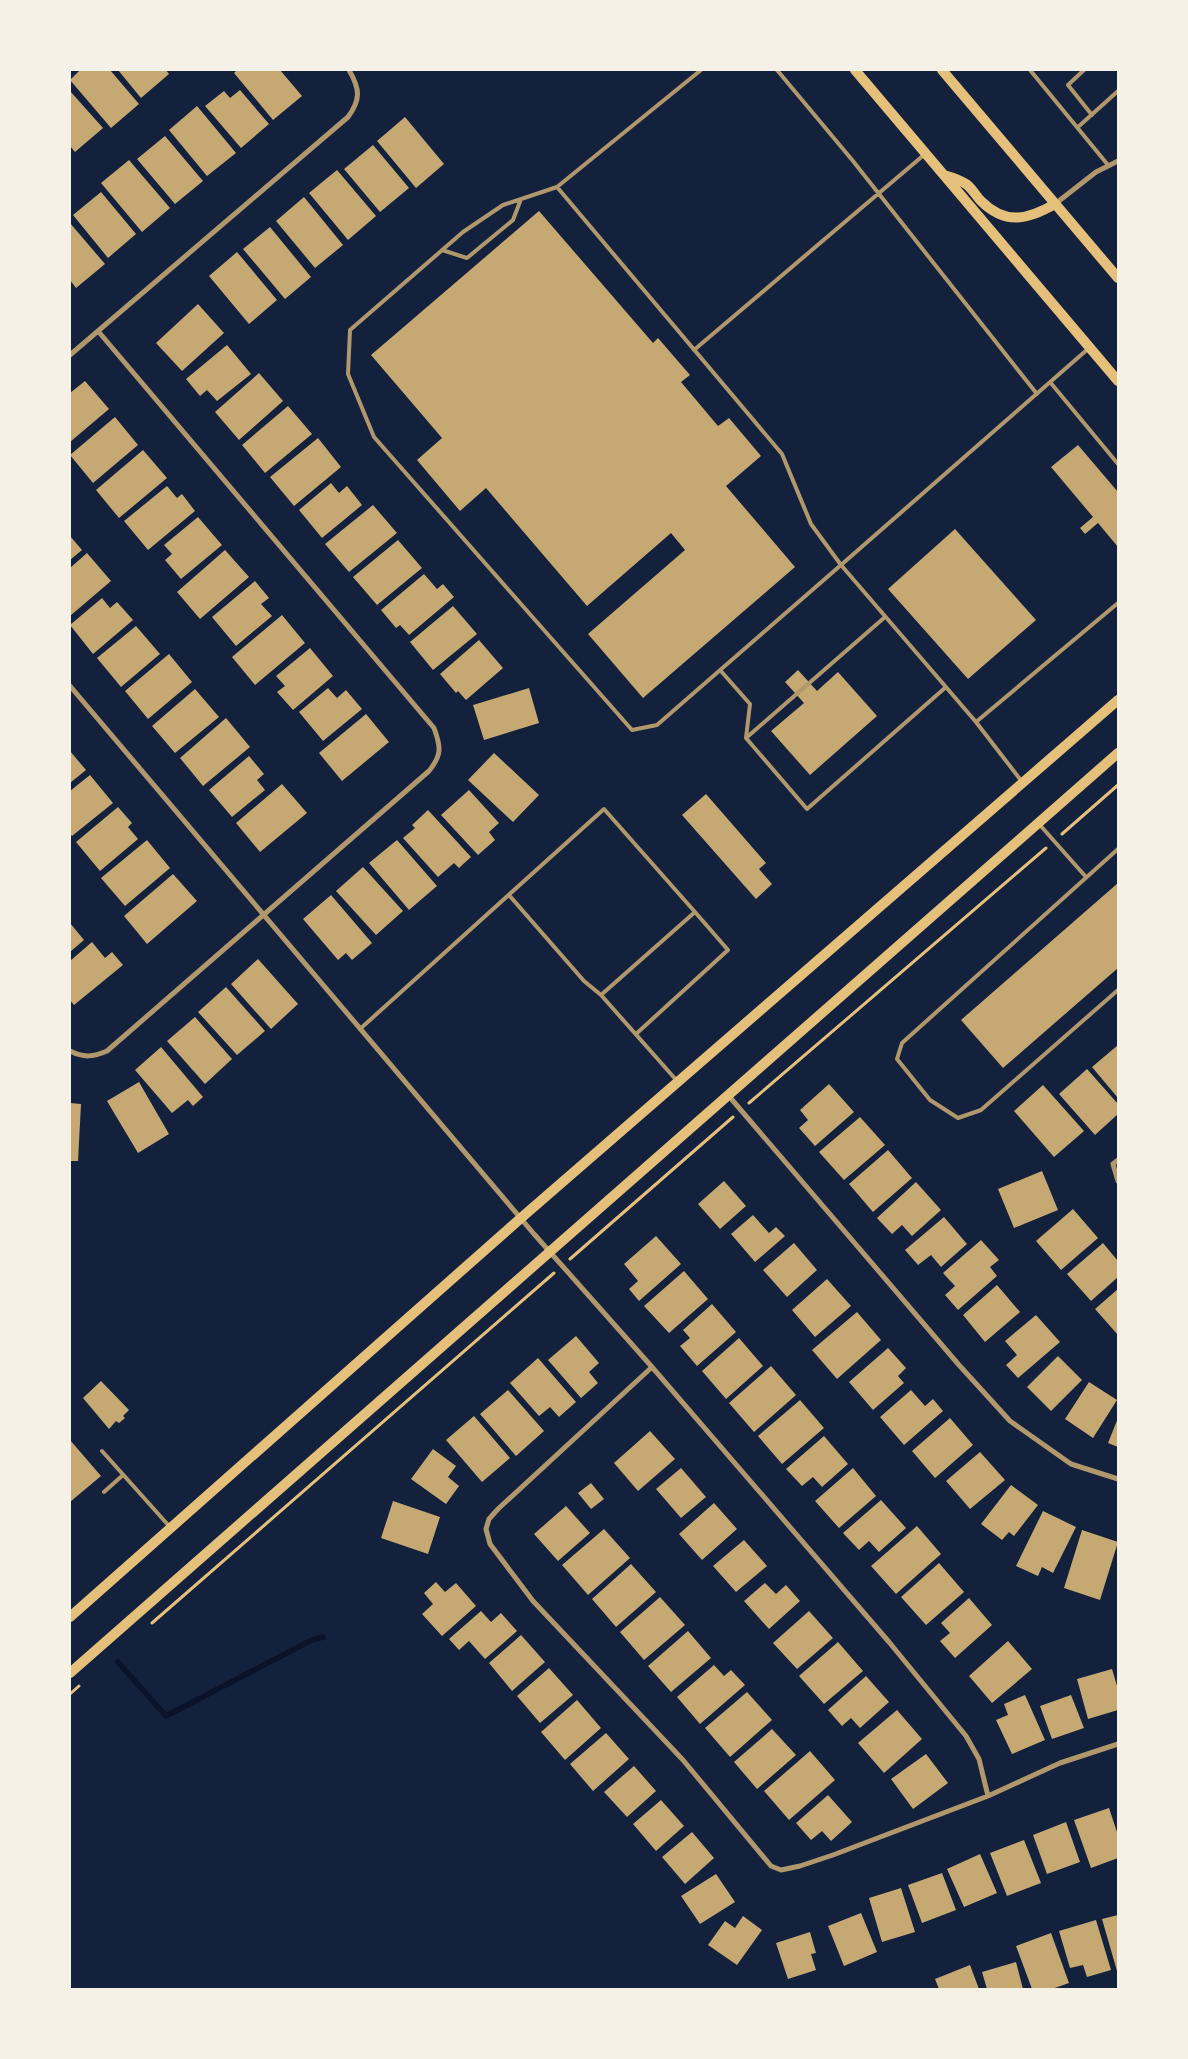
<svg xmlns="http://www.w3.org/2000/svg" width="1188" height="2059" font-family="'Noto Sans',sans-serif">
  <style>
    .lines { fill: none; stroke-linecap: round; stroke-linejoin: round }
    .stream { stroke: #0b132b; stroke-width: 5.5 }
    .building { fill: #c6a872 }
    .path { stroke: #e5c07b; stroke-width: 3 }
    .service { stroke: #b1986c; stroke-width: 4 }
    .minor { stroke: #b1986c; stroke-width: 5 }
    .secondary { stroke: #e5c07b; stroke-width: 10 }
  </style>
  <rect width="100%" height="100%" fill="#14213d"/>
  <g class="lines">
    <path class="stream" d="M118 1662 166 1716 312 1640 323 1637"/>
  </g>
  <path class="building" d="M80 70H110L139 104 111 128 70 80Z
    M118 70H166L169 74 141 98Z
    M237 70H280L302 96 273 120 234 73Z
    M240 90 269 124 241 148 205 106 224 91 230 98Z
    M70 91 103 128 75 152 70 146Z
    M197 106 236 153 207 176 169 130Z
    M405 117 444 164 416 188 377 141Z
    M165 136 203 181 175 204 137 159Z
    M373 145 409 188 380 212 344 169Z
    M129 160 170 208 142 232 101 183Z
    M337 170 376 216 348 240 309 193Z
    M101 192 136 234 108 258 73 215Z
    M304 197 343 245 315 268 276 221Z
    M539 211 653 343 658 338 690 375 681 382 718 426 729 418 761 456 726 486 795 567 643 698 588 634 685 550 671 533 587 606 486 488 460 511 417 460 442 438 371 355Z
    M70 223 105 264 76 288 70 280Z
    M270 227 311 277 285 299 243 249Z
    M237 252 277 300 249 324 209 276Z
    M198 304 224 333 182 371 156 343Z
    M227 345 251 374 217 401 207 390 200 396 186 379Z
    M259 373 283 401 239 440 215 412Z
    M85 381 109 409 70 442V393Z
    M288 406 312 434 265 473 242 445Z
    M115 417 138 445 93 483 70 455Z
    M318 438 341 467 294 506 270 477Z
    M1078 445 1118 492V547L1098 523 1085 534 1080 528 1093 517 1051 467Z
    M143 450 167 478 119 518 96 490Z
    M331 483 339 493 347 486 362 505 322 538 299 510Z
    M167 486 177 498 182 494 195 511 148 550 124 521Z
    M373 505 397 533 349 572 325 544Z
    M198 517 222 545 181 579 165 560 172 554 164 545Z
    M955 529 1036 620 968 679 888 589Z
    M70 536 82 550 70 560Z
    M398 540 422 568 377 605 353 577Z
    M225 550 249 577 200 619 177 592Z
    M87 553 111 581 70 616V568Z
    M424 574 437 589 443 584 454 597 409 635 400 625 396 628 381 610Z
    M255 581 269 598 261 604 272 616 236 646 212 617Z
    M102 598 110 608 117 602 133 620 93 654 70 625Z
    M453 606 477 634 433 670 410 642Z
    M282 615 305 643 255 685 232 657Z
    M136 626 160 654 121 687 97 658Z
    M479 640 503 668 466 700 458 691 456 693 440 674Z
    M310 648 333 676 293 710 277 692 285 686 276 676Z
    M169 654 192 682 148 719 125 691Z
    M798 670 817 691 838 672 877 716 810 775 771 731 804 703 785 682Z
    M328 688 337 698 346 690 362 709 323 741 299 712Z
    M529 688 539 723 484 740 473 705Z
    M195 689 219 717 175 753 152 726Z
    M366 714 389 742 342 781 319 753Z
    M226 718 250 747 203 786 180 758Z
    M70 751 86 770 70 783Z
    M494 753 539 795 513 822 468 780Z
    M249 756 264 774 257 780 265 790 232 817 209 790Z
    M90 775 113 803 72 836 70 834V791Z
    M282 784 307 813 260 852 236 823Z
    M469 790 499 823 489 832 495 840 478 855 441 815Z
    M706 794 766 863 759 869 772 884 756 899 682 815Z
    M118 807 132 823 128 827 138 839 100 871 76 842Z
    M428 810 471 857 459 868 454 863 438 877 403 838 415 828 412 825Z
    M147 840 170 868 125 906 101 878Z
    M397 840 437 886 409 910 369 863Z
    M363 867 403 911 376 935 336 891Z
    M173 874 197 901 147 944 124 916Z
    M1118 883V968L1003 1068 961 1020Z
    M331 895 372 943 352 960 346 953 338 960 303 919Z
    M70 923 84 940 70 952Z
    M92 942 105 958 112 952 123 965 74 1005 70 1000V961Z
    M258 959 298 1004 271 1029 231 984Z
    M226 987 265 1031 237 1055 198 1012Z
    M195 1017 232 1059 205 1084 167 1041Z
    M1118 1045V1098L1092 1067Z
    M161 1047 203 1097 193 1106 188 1100 172 1113 135 1070Z
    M1087 1069 1118 1104V1114L1095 1135 1059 1094Z
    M139 1082 169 1134 138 1153 107 1101Z
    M829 1084 854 1112 815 1146 799 1128 808 1120 800 1110Z
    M1043 1085 1084 1131 1054 1157 1014 1111Z
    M70 1103 81 1104 78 1161H70Z
    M860 1117 885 1145 844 1180 819 1152Z
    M888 1150 912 1178 873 1212 849 1184Z
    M1042 1171 1058 1210 1014 1228 998 1189Z
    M724 1181 746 1206 720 1229 698 1204Z
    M916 1182 941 1210 912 1236 902 1225 892 1234 877 1218Z
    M1073 1209 1098 1238 1061 1270 1036 1241Z
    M753 1215 769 1233 776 1227 785 1236 755 1262 731 1234Z
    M944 1217 967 1244 941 1267 931 1255 918 1265 905 1250Z
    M656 1236 681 1264 639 1301 629 1289 638 1281 624 1264Z
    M981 1240 999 1260 990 1267 997 1276 958 1310 945 1295 955 1286 943 1273Z
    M794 1243 817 1270 787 1297 763 1270Z
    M1103 1243 1118 1261V1277L1091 1301 1067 1274Z
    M684 1271 708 1299 669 1333 644 1306Z
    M827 1279 851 1306 815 1337 792 1310Z
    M997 1285 1020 1312 985 1342 963 1315Z
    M1118 1289V1335L1095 1309Z
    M712 1304 736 1332 697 1366 680 1346 690 1338 683 1330Z
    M857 1312 881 1340 837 1379 812 1350Z
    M1036 1315 1060 1342 1018 1378 1006 1365 1017 1355 1005 1341Z
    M576 1336 599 1363 589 1372 598 1383 581 1398 548 1360Z
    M739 1338 763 1366 726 1399 702 1371Z
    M888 1348 906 1368 898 1376 904 1383 873 1410 849 1382Z
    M1058 1356 1082 1380 1051 1411 1027 1387Z
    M538 1358 576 1402 559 1417 550 1407 539 1416 510 1383Z
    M771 1366 796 1395 754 1432 729 1403Z
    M101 1381 129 1410 123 1416 125 1418 119 1423 116 1421 109 1429 83 1398Z
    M1089 1382 1117 1400 1093 1438 1065 1419Z
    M508 1390 544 1431 516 1456 480 1414Z
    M911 1390 925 1406 933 1399 943 1411 904 1445 880 1417Z
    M800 1400 824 1428 782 1464 758 1436Z
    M474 1416 510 1458 482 1482 446 1440Z
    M950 1418 973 1445 935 1478 912 1451Z
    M1118 1418V1447L1108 1443Z
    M650 1431 675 1459 638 1491 614 1463Z
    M824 1436 848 1464 822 1487 813 1477 802 1486 786 1469Z
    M70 1440 101 1476 70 1502Z
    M433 1449 456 1466 448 1477 459 1486 446 1504 411 1479Z
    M980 1452 1005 1480 970 1509 946 1481Z
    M681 1468 706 1497 681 1518 656 1489Z
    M853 1468 876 1496 839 1528 815 1501Z
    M591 1483 604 1499 591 1509 578 1493Z
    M1011 1485 1038 1505 1014 1536 1009 1532 1002 1540 981 1524Z
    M881 1500 906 1528 879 1552 869 1541 859 1550 843 1533Z
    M393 1501 440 1517 428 1554 381 1538Z
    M714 1503 737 1529 702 1560 679 1534Z
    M566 1506 590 1533 558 1561 534 1534Z
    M1043 1511 1076 1527 1053 1573 1042 1567 1038 1576 1016 1566Z
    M917 1526 941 1554 896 1594 871 1566Z
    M604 1529 630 1558 588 1595 562 1565Z
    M1082 1530 1118 1542 1100 1600 1064 1588Z
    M744 1540 767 1566 736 1592 713 1566Z
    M939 1563 964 1592 926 1625 901 1597Z
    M631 1564 656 1592 616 1627 592 1599Z
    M436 1582 445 1592 456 1583 476 1606 442 1636 422 1614 433 1604 424 1593Z
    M765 1583 776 1594 786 1585 800 1601 769 1629 744 1601Z
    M660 1597 685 1625 644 1660 620 1632Z
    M969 1598 992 1625 955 1658 940 1641 950 1633 941 1623Z
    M481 1611 491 1622 501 1613 517 1631 485 1659 469 1641 459 1650 449 1639Z
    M809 1611 833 1638 797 1669 773 1643Z
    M688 1631 711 1658 671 1692 648 1666Z
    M521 1635 545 1662 512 1691 489 1663Z
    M1008 1641 1032 1669 992 1703 969 1676Z
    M838 1642 863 1671 824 1704 799 1676Z
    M714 1665 724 1676 731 1670 745 1685 700 1724 677 1697Z
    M549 1668 573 1695 540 1723 517 1696Z
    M1112 1669 1118 1689V1710L1088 1719 1077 1679Z
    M866 1676 889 1702 860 1728 851 1718 842 1726 828 1710Z
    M747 1692 772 1720 730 1757 705 1728Z
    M1025 1695 1045 1740 1012 1754 996 1720 1008 1715 1004 1704Z
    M1071 1695 1084 1728 1052 1739 1040 1706Z
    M577 1700 601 1728 565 1760 541 1732Z
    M897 1710 922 1739 884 1773 858 1743Z
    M772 1729 796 1755 757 1789 734 1762Z
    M606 1733 629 1759 593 1791 570 1764Z
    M810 1751 835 1780 789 1820 764 1791Z
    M926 1754 948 1783 913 1809 891 1779Z
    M634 1766 656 1791 627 1817 604 1792Z
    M828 1795 852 1822 831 1841 822 1831 811 1840 796 1823Z
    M661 1800 684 1826 656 1851 633 1824Z
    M1109 1808 1118 1835V1858L1091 1868 1074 1820Z
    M1066 1822 1080 1862 1047 1874 1033 1835Z
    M692 1832 714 1858 685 1884 662 1857Z
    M1024 1840 1041 1883 1007 1896 990 1853Z
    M980 1854 997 1893 964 1907 947 1869Z
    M942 1873 956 1910 922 1923 908 1885Z
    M716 1874 735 1902 700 1924 681 1896Z
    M901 1888 915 1932 882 1942 869 1898Z
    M861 1913 877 1952 844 1966 828 1926Z
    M1118 1915V1971H1117L1102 1919Z
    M743 1916 762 1930 737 1965 708 1945 725 1921 735 1928Z
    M1096 1920 1111 1970 1087 1977 1083 1965 1070 1968 1059 1931Z
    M810 1932 816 1953 811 1954 816 1970 788 1979 776 1943Z
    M1051 1933 1069 1983 1052 1989H1032L1016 1946Z
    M1016 1962 1023 1989H987L982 1972Z
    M970 1965 979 1989H939L935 1979Z"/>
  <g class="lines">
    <path class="path" d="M1062 834 1118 785
      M749 1103 1046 848
      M570 1259 733 1117
      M152 1623 554 1273
      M70 1694 79 1686"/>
    <path class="service" d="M777 70 853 161 1037 394
      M1030 70 1108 165
      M1084 70 1068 85 1092 115
      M1078 127 1118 91
      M557 187 782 454 811 524 841 565 657 725 632 730 374 437 348 374 350 330 463 232 503 205 557 187 701 70
      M442 250 467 258 513 220 521 199
      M694 350 925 154
      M1050 382 1118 464
      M720 670 750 704 746 738 807 809 946 687
      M976 722 1118 603
      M746 738 885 617
      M1023 783 976 722 841 565 1089 348
      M1039 824 1086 877
      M1118 849 902 1043 897 1059 930 1100 958 1118 981 1110 1118 990
      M509 895 584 981 601 995
      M360 1029 604 809 695 912
      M636 1034 728 950 695 912 601 995 678 1082
      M102 1451 170 1527
      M104 1492 123 1475"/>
    <path class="minor" d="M1055 204 1096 172 1118 161
      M70 355 348 117C361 99 360 89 349 70
      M70 686 534 1234 652 1367 889 1642 966 1736 979 1759 988 1796
      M70 1051C84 1058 93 1057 107 1051L429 771C442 755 441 747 434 728L98 331
      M728 1095 959 1365 1010 1421 1071 1464 1118 1479
      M1118 1160 1113 1164 1118 1181
      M652 1367 498 1509 489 1519 486 1529 490 1544 533 1601 683 1760 771 1866 781 1870 800 1866 833 1855 988 1796 1060 1763 1118 1744"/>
    <path class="secondary" d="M855 70 1118 381
      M942 70 1118 278
      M944 175C951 177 960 180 966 184 972 188 976 196 981 201 1006 226 1029 219 1055 204
      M70 1617 521 1218 1118 700
      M70 1673 1118 753"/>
  </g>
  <rect width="1188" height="2059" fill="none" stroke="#f6f1e7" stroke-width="142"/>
</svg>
